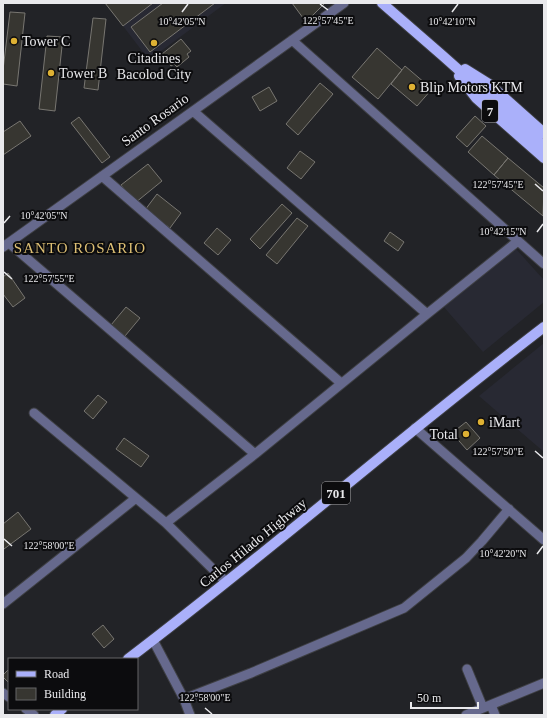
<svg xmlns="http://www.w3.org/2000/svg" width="547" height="718" font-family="'Times New Roman',serif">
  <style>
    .built { fill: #282933 }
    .building { fill: #373631; stroke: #787671 }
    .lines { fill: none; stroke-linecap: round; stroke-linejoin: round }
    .minor-casing { stroke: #3e3f43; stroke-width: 11 }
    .major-casing { stroke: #3e3f43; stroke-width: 12 }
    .minor { stroke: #66698d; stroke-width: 9 }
    .major { stroke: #aab0fa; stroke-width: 10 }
    .ticks { fill: none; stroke: #e9e9ec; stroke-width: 1.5 }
    .poi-dot { fill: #deb133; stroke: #0c0c0e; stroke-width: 1.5 }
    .labels { text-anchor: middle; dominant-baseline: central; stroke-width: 4; stroke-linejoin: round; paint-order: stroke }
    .shield { fill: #0c0c0e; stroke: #a7a7a9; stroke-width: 1 }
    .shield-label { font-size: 13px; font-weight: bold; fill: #e9e9ec }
    .poi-label { font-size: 14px; fill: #e9e9ec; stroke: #0c0c0e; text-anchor: start }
    .street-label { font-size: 14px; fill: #e9e9ec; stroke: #0c0c0e }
    .neighbourhood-label { font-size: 15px; letter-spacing: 1px; fill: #ddbf74; stroke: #0c0c0e }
    .ticks-label { font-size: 10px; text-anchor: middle; fill: #e9e9ec; stroke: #0c0c0e; stroke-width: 4; stroke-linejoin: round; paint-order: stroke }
  </style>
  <rect width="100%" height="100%" fill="#222327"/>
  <path class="built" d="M153 3H226L149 60 123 26Z
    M516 249 544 280V302L483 352 443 306Z
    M544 343V452L479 396Z"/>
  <path class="building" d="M105 3H153L123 26Z
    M163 3H215L150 52 131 27Z
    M292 3H325L306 22Z
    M10 12 25 13 17 86 3 84V70Z
    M93 18 106 19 98 90 84 88Z
    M47 36 63 37 55 111 39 109Z
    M181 39 191 51 187 54 189 57 177 67 174 64 171 66 162 54Z
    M377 48 402 70 378 99 352 77Z
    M405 66 432 89 417 106 391 84Z
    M320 83 333 94 298 135 286 124Z
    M269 87 277 101 260 111 252 97Z
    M475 116 486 126 467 147 456 137Z
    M79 117 110 157 102 163 71 123Z
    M20 121 31 136 3 155V132Z
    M482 136 508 158 494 175 468 152Z
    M300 151 315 162 301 179 287 168Z
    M508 158 544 188 543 216 494 175Z
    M148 164 162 181 135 203 121 185Z
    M157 194 181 213 170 228 145 210Z
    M282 204 292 213 260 249 250 239Z
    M297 218 308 226 277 264 266 255Z
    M217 228 231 240 218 255 204 243Z
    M390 232 404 242 398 251 384 241Z
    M8 273 25 298 13 307 3 294V277Z
    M126 307 140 318 125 336 111 325Z
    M98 395 107 402 93 419 84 411Z
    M466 422 480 438 467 450 452 433Z
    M124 438 149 456 141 467 116 449Z
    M18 512 31 529 4 549 3 547V524Z
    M103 625 114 639 104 648 92 634Z
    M9 669V683L3 677V675Z"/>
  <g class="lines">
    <defs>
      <path id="minor" d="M292 40 544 264
        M102 176 341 383
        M9 243 255 454
        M3 247 344 3
        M427 314 518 241
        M34 413 166 523 226 582
        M415 428 544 540
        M166 523 255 454 427 314 193 111
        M3 604 136 498
        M153 640 184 699 190 715
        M467 669 483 708
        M3 693 9 697
        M184 699 251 673 404 608 466 558 482 541 509 509
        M491 705 495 715
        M26 709 34 715
        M466 715 544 683"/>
      <path id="major" d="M382 3 443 56 544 146
        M465 69 489 84 544 133
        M459 76 476 98 544 158
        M128 659C269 552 403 435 544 327
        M55 715 62 709"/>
    </defs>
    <use href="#minor" class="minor-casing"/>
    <use href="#major" class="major-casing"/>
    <use href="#minor" class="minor"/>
    <use href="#major" class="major"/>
  </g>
  <path class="ticks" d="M320 4 328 10M182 12 188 4M452 12 458 4M535 184 543 191M4 223 10 216M537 232 543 224M4 272 12 279M535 451 543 458M4 539 12 546M537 554 543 546M205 708 212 714"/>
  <g class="poi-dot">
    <circle cx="14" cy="41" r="4"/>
    <circle cx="154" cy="43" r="4"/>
    <circle cx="51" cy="73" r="4"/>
    <circle cx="412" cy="87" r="4"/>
    <circle cx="481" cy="422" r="4"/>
    <circle cx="466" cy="434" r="4"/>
  </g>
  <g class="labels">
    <g class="shield">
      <rect x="482" y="100" width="16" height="22" rx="3"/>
      <rect x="322" y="482" width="28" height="22" rx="3"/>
    </g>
    <g class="shield-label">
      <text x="490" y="111">7</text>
      <text x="336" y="493">701</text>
    </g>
    <g class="poi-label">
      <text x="22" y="41">Tower C</text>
      <text x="154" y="58" text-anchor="middle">Citadines<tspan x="154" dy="16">Bacolod City</tspan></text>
      <text x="59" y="73">Tower B</text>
      <text x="420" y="87">Blip Motors KTM</text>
      <text x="489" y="422">iMart</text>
      <text x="458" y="434" text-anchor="end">Total</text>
    </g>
    <g class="street-label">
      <text transform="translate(155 120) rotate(-36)">Santo Rosario</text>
      <text transform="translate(253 543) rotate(-39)">Carlos Hilado Highway</text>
    </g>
    <g class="neighbourhood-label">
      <text x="80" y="248">SANTO ROSARIO</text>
    </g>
  </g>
  <g class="ticks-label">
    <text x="328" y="24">122°57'45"E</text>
    <text x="182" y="25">10°42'05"N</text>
    <text x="452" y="25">10°42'10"N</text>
    <text x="498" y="188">122°57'45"E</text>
    <text x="44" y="219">10°42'05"N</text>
    <text x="503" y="235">10°42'15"N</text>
    <text x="49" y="282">122°57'55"E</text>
    <text x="498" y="455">122°57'50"E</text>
    <text x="49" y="549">122°58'00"E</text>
    <text x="503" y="557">10°42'20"N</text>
    <text x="205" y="701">122°58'00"E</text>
  </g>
  <rect width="547" height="718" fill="none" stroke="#e9e9ec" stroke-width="8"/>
  <rect x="8" y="658" width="130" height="52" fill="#0c0c0e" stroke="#646467"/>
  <rect x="16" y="671" width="20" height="6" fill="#aab0fa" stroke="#646467"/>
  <text x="44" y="678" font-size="12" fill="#e9e9ec">Road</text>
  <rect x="16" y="688" width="20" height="12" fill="#373631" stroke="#646467"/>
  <text x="44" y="698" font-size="12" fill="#e9e9ec">Building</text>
  <path d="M411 702v6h67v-6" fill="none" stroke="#e9e9ec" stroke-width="2"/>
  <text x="417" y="702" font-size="12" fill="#e9e9ec" stroke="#0c0c0e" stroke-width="3" paint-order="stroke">50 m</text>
</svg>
